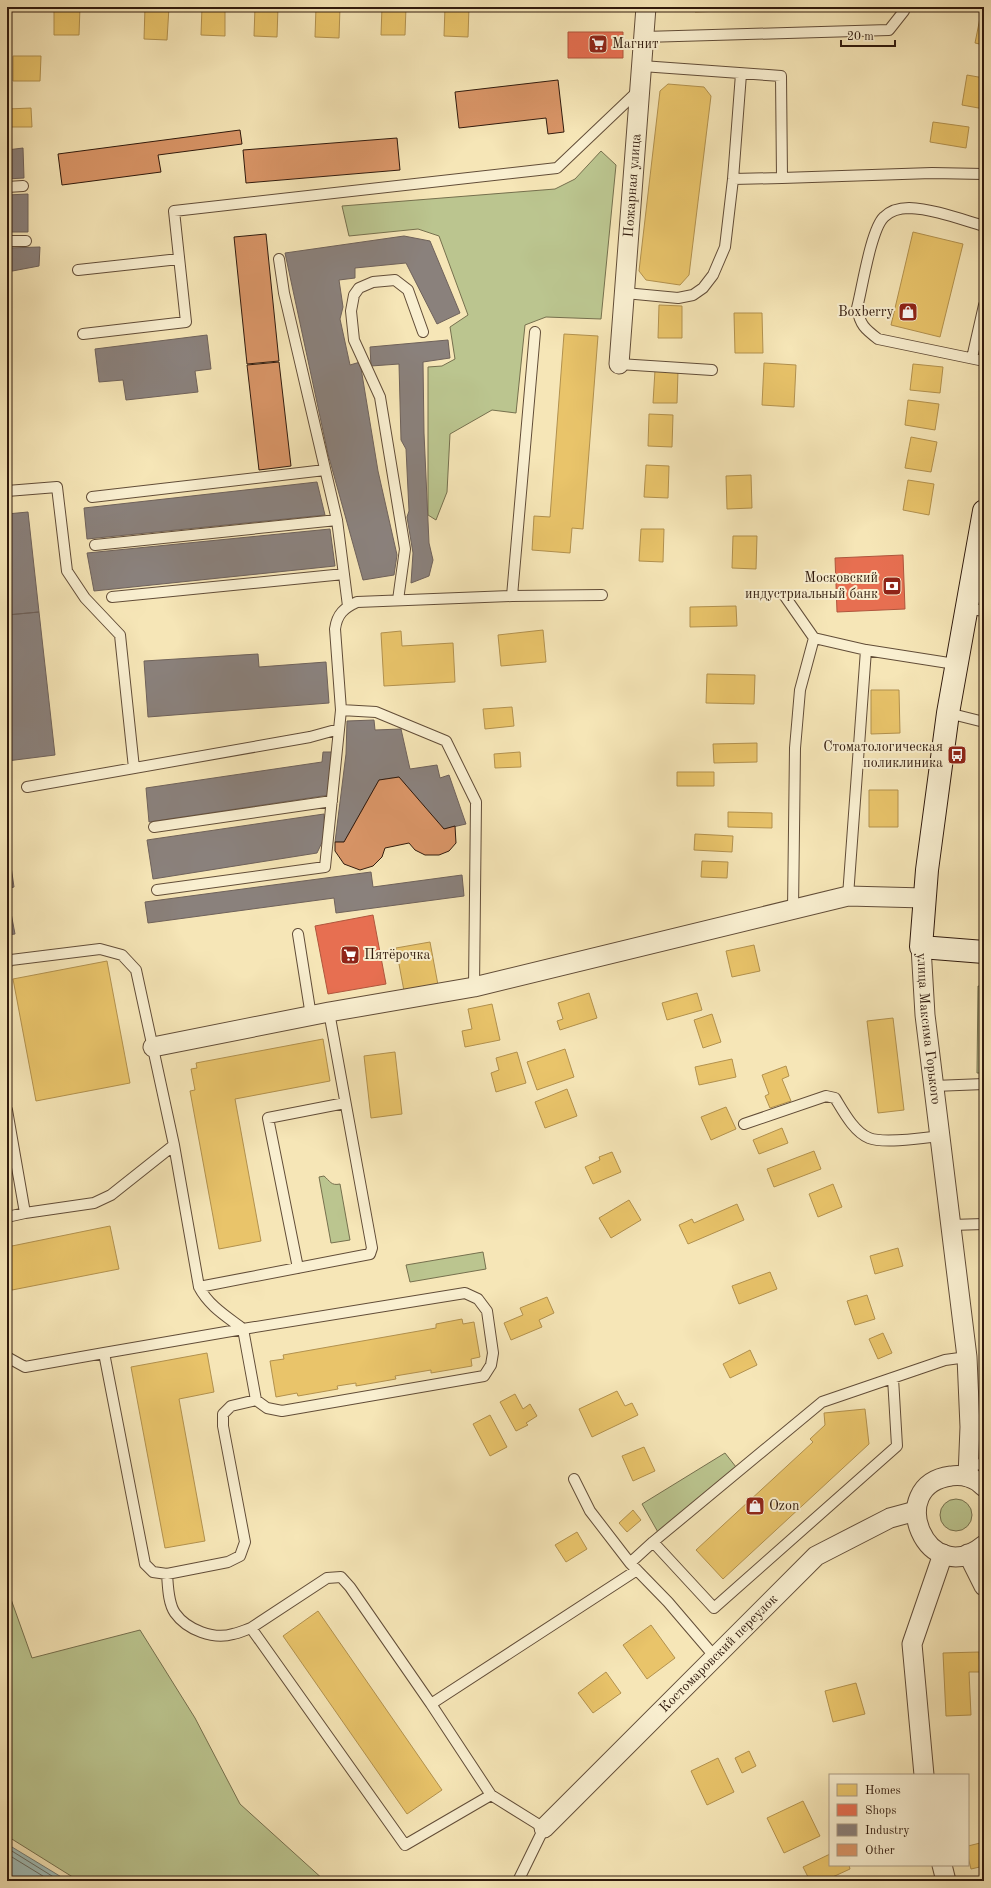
<svg xmlns="http://www.w3.org/2000/svg" width="991" height="1888" font-family="'Old Standard TT',serif">
  <style>
    .green { fill: #bbc58f; stroke: #76704e }
    .water { fill: #a0bdb8; stroke: #737c74 }
    .homes { fill: #e9c46a; stroke: #b2914e }
    .shops { fill: #e76f51; stroke: #b0563d }
    .industry { fill: #8a817c; stroke: #6f625b }
    .lines { fill: none; stroke-linecap: round; stroke-linejoin: round }
    .shore { stroke: #686c62; stroke-width: 1 }
    .building { fill: #d99567; stroke: #301a0d }
    .lane-casing { stroke: #624d38; stroke-width: 12 }
    .street-casing { stroke: #624d38; stroke-width: 21 }
    .secondary-casing { stroke: #301a0d; stroke-width: 24 }
    .lane { stroke: #f9efd0; stroke-width: 10 }
    .street { stroke: #f9efd0; stroke-width: 19 }
    .secondary { stroke: #f9efd0; stroke-width: 22 }
    .labels { text-anchor: middle; dominant-baseline: central; stroke-width: 4; stroke-linejoin: round; paint-order: stroke }
    .poi-label { font-size: 14px; fill: #301a0d; stroke: #f9efd0; text-anchor: start }
    .street-label { font-size: 14px; fill: #301a0d; stroke: #f9efd0 }
  </style>
  <rect width="100%" height="100%" fill="#f6e6b7"/>
  <filter id="stains"><feTurbulence type="fractalNoise" baseFrequency=".005" numOctaves="4"/><feColorMatrix values="0 0 0 0 .2 0 0 0 0 .09 0 0 0 0 .02 0 0 0 .5 -.17"/></filter>
  <radialGradient id="worn" r=".72"><stop offset=".6" stop-color="#630" stop-opacity="0"/><stop offset="1" stop-color="#630" stop-opacity=".3"/></radialGradient>
  <path class="green" d="M601 151 616 165 601 319 546 317 525 325 516 413 492 410 450 434 447 492 436 520 428 515V367L442 366 455 359 450 327 468 315 439 236 418 229 349 236 342 206 555 189 575 179Z
    M978 986 984 987V1073H977Z
    M324 1176C330 1181 331 1186 340 1184L350 1240 331 1243 319 1177Z
    M483 1252 486 1269 410 1282 406 1265Z
    M725 1453 736 1467 659 1534 642 1504Z
    M940 1515a16 16 0 1 1 32 0a16 16 0 1 1-32 0Z
    M7 1588 32 1658 140 1630 195 1718 240 1804 325 1881H79L7 1836Z"/>
  <path class="water" d="M7 1844 68 1881H7Z"/>
  <path class="homes" d="M54 7H80L79 35H54Z
    M145 7H169L167 40 144 39Z
    M202 7H225V36L201 35Z
    M255 7H278L277 37 254 36Z
    M316 7H340L339 38 315 37Z
    M382 7H406L405 35H381Z
    M445 7H469L468 37 444 36Z
    M695 7H722V11L695 12Z
    M756 7H887V9L756 11Z
    M981 13H984V45L975 43Z
    M13 56H41L40 81H13Z
    M967 75 984 78V109L962 105Z
    M668 84 704 87 711 96 689 275 680 285 646 280 639 271 660 91Z
    M31 108 32 127H7V109Z
    M933 122 969 127 966 148 930 142Z
    M913 232 963 244 940 337 891 325Z
    M659 305 682 306V338H658Z
    M734 313H762L763 353H735Z
    M564 334 598 336 583 529 572 528 570 553 532 550 534 516 550 517Z
    M764 363 796 365 794 407 762 405Z
    M913 364 943 367 940 393 910 390Z
    M655 370 678 371 677 403H653Z
    M908 400 939 404 935 430 905 425Z
    M649 414 673 415 672 447 648 446Z
    M911 437 937 442 931 472 905 468Z
    M646 465 669 466 668 498 644 497Z
    M751 475 752 508 727 509 726 476Z
    M908 480 934 484 929 515 903 510Z
    M641 529H664L663 562 639 561Z
    M733 536H757L756 569 732 568Z
    M736 606 737 626 690 627V607Z
    M543 630 546 662 501 666 498 635Z
    M401 631 402 646 453 643 455 682 384 686 381 633Z
    M707 674 755 675 754 704 706 703Z
    M871 690H899L900 733 871 734Z
    M512 707 514 726 485 729 483 709Z
    M757 743V762L714 763 713 744Z
    M520 752 521 767 495 768 494 754Z
    M677 772H714V786H677Z
    M869 790H898V827H869Z
    M728 812 772 813V828L728 827Z
    M695 834 733 836 732 852 694 850Z
    M702 861 728 862 727 878 701 877Z
    M430 942 438 985 404 991 396 948Z
    M754 945 760 971 732 977 726 951Z
    M107 961 130 1083 36 1101 13 979Z
    M589 993 597 1018 560 1030 557 1021 563 1019 558 1003Z
    M697 993 702 1010 667 1020 662 1003Z
    M492 1004 500 1040 465 1047 462 1031 472 1029 468 1009Z
    M712 1014 721 1042 703 1048 694 1020Z
    M893 1018 904 1110 878 1113 867 1021Z
    M323 1039 330 1081 235 1099 261 1241 219 1249 190 1091 195 1090 191 1069 197 1068 196 1063Z
    M565 1049 574 1077 537 1090 527 1062Z
    M395 1052 402 1114 371 1118 364 1056Z
    M517 1052 526 1083 496 1092 491 1073 499 1070 496 1058Z
    M732 1059 736 1077 699 1085 695 1067Z
    M786 1066 789 1076 782 1079 791 1101 770 1108 765 1096 769 1094 762 1075Z
    M567 1089 577 1116 545 1128 535 1102Z
    M726 1107 736 1129 711 1140 701 1117Z
    M782 1128 788 1143 759 1154 753 1140Z
    M814 1151 821 1169 774 1187 767 1169Z
    M612 1152 621 1172 593 1184 585 1167 600 1160 599 1157Z
    M833 1184 842 1207 818 1217 809 1194Z
    M629 1200 641 1220 611 1238 599 1218Z
    M737 1204 744 1220 688 1244 679 1225 692 1219 694 1223Z
    M110 1226 119 1269 7 1291V1247Z
    M898 1248 903 1266 875 1274 870 1256Z
    M770 1272 777 1289 739 1304 732 1286Z
    M867 1295 875 1319 855 1325 847 1301Z
    M547 1297 554 1313 539 1320 542 1327 511 1340 504 1323 523 1315 520 1308Z
    M462 1319 463 1324 474 1322 480 1357 471 1359 472 1366 431 1373V1370L395 1376 396 1379 356 1386V1383L337 1386 338 1389 298 1396 297 1393 276 1397 270 1361 284 1359 283 1355 436 1328V1324Z
    M883 1333 892 1353 878 1359 869 1339Z
    M750 1350 757 1365 730 1378 723 1364Z
    M207 1353 214 1392 179 1399 205 1541 165 1548 131 1367Z
    M617 1391 625 1406 632 1403 638 1415 592 1437 579 1409Z
    M515 1394 523 1409 530 1404 537 1416 526 1423 528 1425 516 1431 500 1402Z
    M865 1409 869 1444 723 1579 696 1550 813 1442 810 1439 825 1425 824 1413Z
    M490 1415 507 1447 490 1456 473 1424Z
    M644 1447 655 1471 633 1481 622 1456Z
    M633 1510 641 1520 627 1532 619 1523Z
    M577 1532 587 1549 566 1562 555 1545Z
    M318 1611 442 1790 407 1814 283 1636Z
    M651 1625 675 1658 647 1679 623 1645Z
    M979 1652 980 1672H969L971 1715 946 1716 943 1653Z
    M606 1672 621 1693 593 1713 578 1693Z
    M856 1683 865 1714 833 1722 825 1691Z
    M749 1751 756 1766 742 1773 735 1758Z
    M718 1758 734 1792 707 1805 691 1771Z
    M803 1801 820 1836 784 1853 767 1818Z
    M984 1842V1866L971 1869 968 1857V1846Z
    M830 1854V1865H849L850 1869 824 1881H810L803 1867Z"/>
  <path class="shops" d="M568 32H623V58H568Z
    M903 555 905 609 837 612 835 558Z
    M373 915 386 984 328 994 315 926Z"/>
  <path class="industry" d="M23 148 24 178 7 179V150Z
    M28 194V232H7V195Z
    M404 236 430 241 460 313 437 324 406 263 355 268V278L339 280 343 307 340 319 350 365 360 362 378 471 397 555 394 575 363 580 328 454 285 253Z
    M40 247 39 266 7 272V248Z
    M207 335 211 369 195 371 198 392 126 400 123 380 99 382 95 349Z
    M448 340 450 358 423 362 424 433 429 543 433 560 429 576 411 583 413 553 407 517 409 511 406 449 401 440 399 364 371 366 370 347Z
    M317 482 325 515 87 539 84 508Z
    M28 512 39 612 7 615V514Z
    M330 529 335 566 94 591 87 553Z
    M39 612 55 755 7 761V615Z
    M258 654 259 667 326 662 329 703 148 717 144 661Z
    M374 720 375 730 401 729 410 769 437 765 440 778 449 775 466 824 444 829 399 777 379 780 344 842H335L346 754 347 721Z
    M323 752H335L329 795 149 822 146 788 322 762Z
    M324 814 325 836 317 853 153 879 147 840Z
    M7 839 14 887 7 889Z
    M371 872 373 887 462 875 464 896 336 913 334 898 148 923 145 902Z
    M11 913 15 934 7 935V914Z"/>
  <g class="lines">
    <path class="shore" d="M7 1848 60 1881
      M7 1854 51 1881"/>
  </g>
  <path class="building" d="M558 80 564 132 548 134 546 118 459 128 455 92Z
    M240 130 242 144 158 155 161 172 62 185 58 154Z
    M397 138 400 170 246 183 243 150Z
    M266 234 279 361 247 364 234 237Z
    M279 362 291 466 259 470 247 365Z
    M399 777 444 829 455 826 456 843 449 851 439 855H425L415 850 409 843 385 848 382 857 373 866 360 870 344 864 335 851V842H344L379 780Z"/>
  <g class="lines">
    <defs>
      <path id="lane" d="M644 37 889 30 904 11V7
        M642 66 781 76 782 178 932 173 984 174
        M733 179 782 178
        M7 187 23 186
        M984 226C960 219 934 209 909 208 900 208 890 211 884 217 871 229 862 289 857 308 860 325 865 329 878 339L984 361
        M7 241H26
        M279 259 284 293 337 520 348 606
        M78 270 179 259
        M625 293 678 298 693 295 703 288 713 275 725 247 733 179 741 74
        M83 334 186 322 174 211 557 168 640 89
        M972 358 984 305
        M619 364 712 370
        M7 491 57 487 67 571 85 598 120 635 134 768
        M92 497 325 470
        M95 545 337 520
        M784 595 814 638 866 650 955 664
        M512 596 535 332
        M112 597 344 574
        M398 600 405 549 380 397 354 340 351 311 354 295 359 288 373 282 395 280 408 290 423 332
        M965 608 984 611
        M341 710 335 629C337 614 344 608 357 602L512 596 602 595
        M948 713 984 722
        M27 787 310 737 339 729
        M154 827 332 801
        M157 890 325 867 341 710 376 712 446 741 476 802 474 987
        M848 896 866 650
        M793 910 795 748 800 690 814 638
        M298 934 311 1016
        M7 963 11 960 100 949 122 955 136 970 174 1145 199 1287C209 1306 226 1316 243 1329L465 1293 478 1299 487 1311 493 1353 491 1365 484 1376 282 1411 267 1408 256 1400 243 1329 104 1353 145 1564 153 1572 167 1574 228 1562 240 1556 245 1542 223 1426V1414L231 1406 256 1400
        M934 1086 984 1084
        M7 1110 25 1213 7 1217
        M744 1124 826 1096 835 1098C843 1111 854 1132 869 1138 884 1144 923 1138 940 1136
        M25 1213 94 1203 111 1195 174 1145
        M951 1225 984 1224
        M298 1268 268 1118 345 1103
        M199 1287 370 1254 372 1248 329 1012
        M7 1357 25 1367 104 1353
        M968 1465 984 1464
        M574 1479 590 1511 630 1563 668 1602 715 1657
        M653 1542 714 1608 897 1446 893 1378
        M630 1563 653 1542 822 1402 945 1360 967 1357
        M167 1574C168 1586 168 1603 175 1613 187 1630 214 1640 233 1634 239 1633 245 1630 251 1628
        M431 1704 350 1587 341 1577 327 1578 251 1628 405 1845 491 1795
        M518 1881 544 1828 491 1795 431 1704 637 1570"/>
      <g id="street">
        <path id="s1" d="M619 364 646 7"/>
        <path id="s2" d="M921 947 925 1015 967 1357 970 1427 968 1477"/>
        <path d="M153 1047 329 1012 474 987 848 896 924 898"/>
        <path d="M984 1487C976 1478 963 1474 951 1476 883 1485 927 1592 984 1545"/>
        <path d="M968 1554 984 1586"/>
        <path d="M924 1775 912 1644 943 1554"/>
        <path id="s3" d="M544 1828 816 1556 890 1518 916 1511"/>
        <path d="M942 1865 946 1881"/>
      </g>
      <path id="secondary" d="M984 511 948 713 927 870 921 947 984 952"/>
    </defs>
    <use href="#lane" class="lane-casing"/>
    <use href="#street" class="street-casing"/>
    <use href="#secondary" class="secondary-casing"/>
    <use href="#lane" class="lane"/>
    <use href="#street" class="street"/>
    <use href="#secondary" class="secondary"/>
  </g>
  <defs>
    <symbol id="supermarket-square" viewBox="-11 -11 22 22"><rect x="-9" y="-9" width="18" height="18" rx="4" fill="#8f2418" stroke="#f9efd0"/><path d="M-6-5.5h2.5l.6 2H6L4.5 2H-2.5L-4.4-4H-6ZM-1.5 3.2a1.3 1.3 0 1 0 .1 0ZM3 3.2a1.3 1.3 0 1 0 .1 0Z" fill="#fff"/></symbol>
    <symbol id="shop-square" viewBox="-11 -11 22 22"><rect x="-9" y="-9" width="18" height="18" rx="4" fill="#8f2418" stroke="#f9efd0"/><path d="M-5-2.5h2.3a2.7 3.5 0 0 1 5.4 0H5L5.5 6h-11ZM-1.5-2.5h3a1.5 2.3 0 0 0-3 0Z" fill="#fff"/></symbol>
    <symbol id="bank-square" viewBox="-11 -11 22 22"><rect x="-9" y="-9" width="18" height="18" rx="4" fill="#8f2418" stroke="#f9efd0"/><path d="M-6-4H6V4H-6ZM0-2.3a2.3 2.3 0 1 0 0 4.6a2.3 2.3 0 1 0 0-4.6Z" fill="#fff"/></symbol>
    <symbol id="bus-square" viewBox="-11 -11 22 22"><rect x="-9" y="-9" width="18" height="18" rx="4" fill="#8f2418" stroke="#f9efd0"/><path d="M-5-6H5V4H4V6H2V4H-2V6H-4V4H-5ZM-3.5-4V0h7V-4ZM-3.5 1.2v1.5H-2V1.2ZM2 1.2v1.5H3.5V1.2Z" fill="#fff"/></symbol>
  </defs>
  <g fill-rule="evenodd">
    <use href="#supermarket-square" x="587" y="33" width="22" height="22"/>
    <use href="#shop-square" x="897" y="301" width="22" height="22"/>
    <use href="#bank-square" x="881" y="575" width="22" height="22"/>
    <use href="#bus-square" x="946" y="744" width="22" height="22"/>
    <use href="#supermarket-square" x="339" y="944" width="22" height="22"/>
    <use href="#shop-square" x="744" y="1495" width="22" height="22"/>
  </g>
  <g class="labels">
    <g class="poi-label">
      <text x="612" y="44">Магнит</text>
      <text x="894" y="312" text-anchor="end">Boxberry</text>
      <text x="878" y="578" text-anchor="end">Московский<tspan x="878" dy="16">индустриальный банк</tspan></text>
      <text x="943" y="747" text-anchor="end">Стоматологическая<tspan x="943" dy="16">поликлиника</tspan></text>
      <text x="364" y="955">Пятёрочка</text>
      <text x="769" y="1506">Ozon</text>
    </g>
    <g class="street-label">
      <text stroke="none"><textPath href="#s1" startOffset="179">Пожарная улица</textPath></text>
      <text stroke="none"><textPath href="#s2" startOffset="82">улица Максима Горького</textPath></text>
      <text stroke="none"><textPath href="#s3" startOffset="247">Костомаровский переулок</textPath></text>
    </g>
  </g>
  <rect width="991" height="1888" fill="none" stroke="#f6e6b7" stroke-width="24"/>
  <rect x="8" y="8" width="975" height="1872" fill="none" stroke="#301a0d" stroke-width="2"/>
  <rect x="12" y="12" width="967" height="1864" fill="none" stroke="#301a0d"/>
  <rect x="829" y="1774" width="140" height="92" fill="#f9efd0" stroke="#a99a82"/>
  <rect x="837" y="1784" width="20" height="12" fill="#e9c46a" stroke="#a99a82"/>
  <text x="865" y="1794" font-size="12" fill="#301a0d">Homes</text>
  <rect x="837" y="1804" width="20" height="12" fill="#e76f51" stroke="#a99a82"/>
  <text x="865" y="1814" font-size="12" fill="#301a0d">Shops</text>
  <rect x="837" y="1824" width="20" height="12" fill="#8a817c" stroke="#a99a82"/>
  <text x="865" y="1834" font-size="12" fill="#301a0d">Industry</text>
  <rect x="837" y="1844" width="20" height="12" fill="#d99567" stroke="#a99a82"/>
  <text x="865" y="1854" font-size="12" fill="#301a0d">Other</text>
  <path d="M841 40v6h54v-6" fill="none" stroke="#301a0d" stroke-width="2"/>
  <text x="847" y="40" font-size="12" fill="#301a0d" stroke="#f9efd0" stroke-width="3" paint-order="stroke">20 m</text>
  <rect width="100%" height="100%" filter="url(#stains)"/>
  <rect width="100%" height="100%" fill="url(#worn)"/>
</svg>
